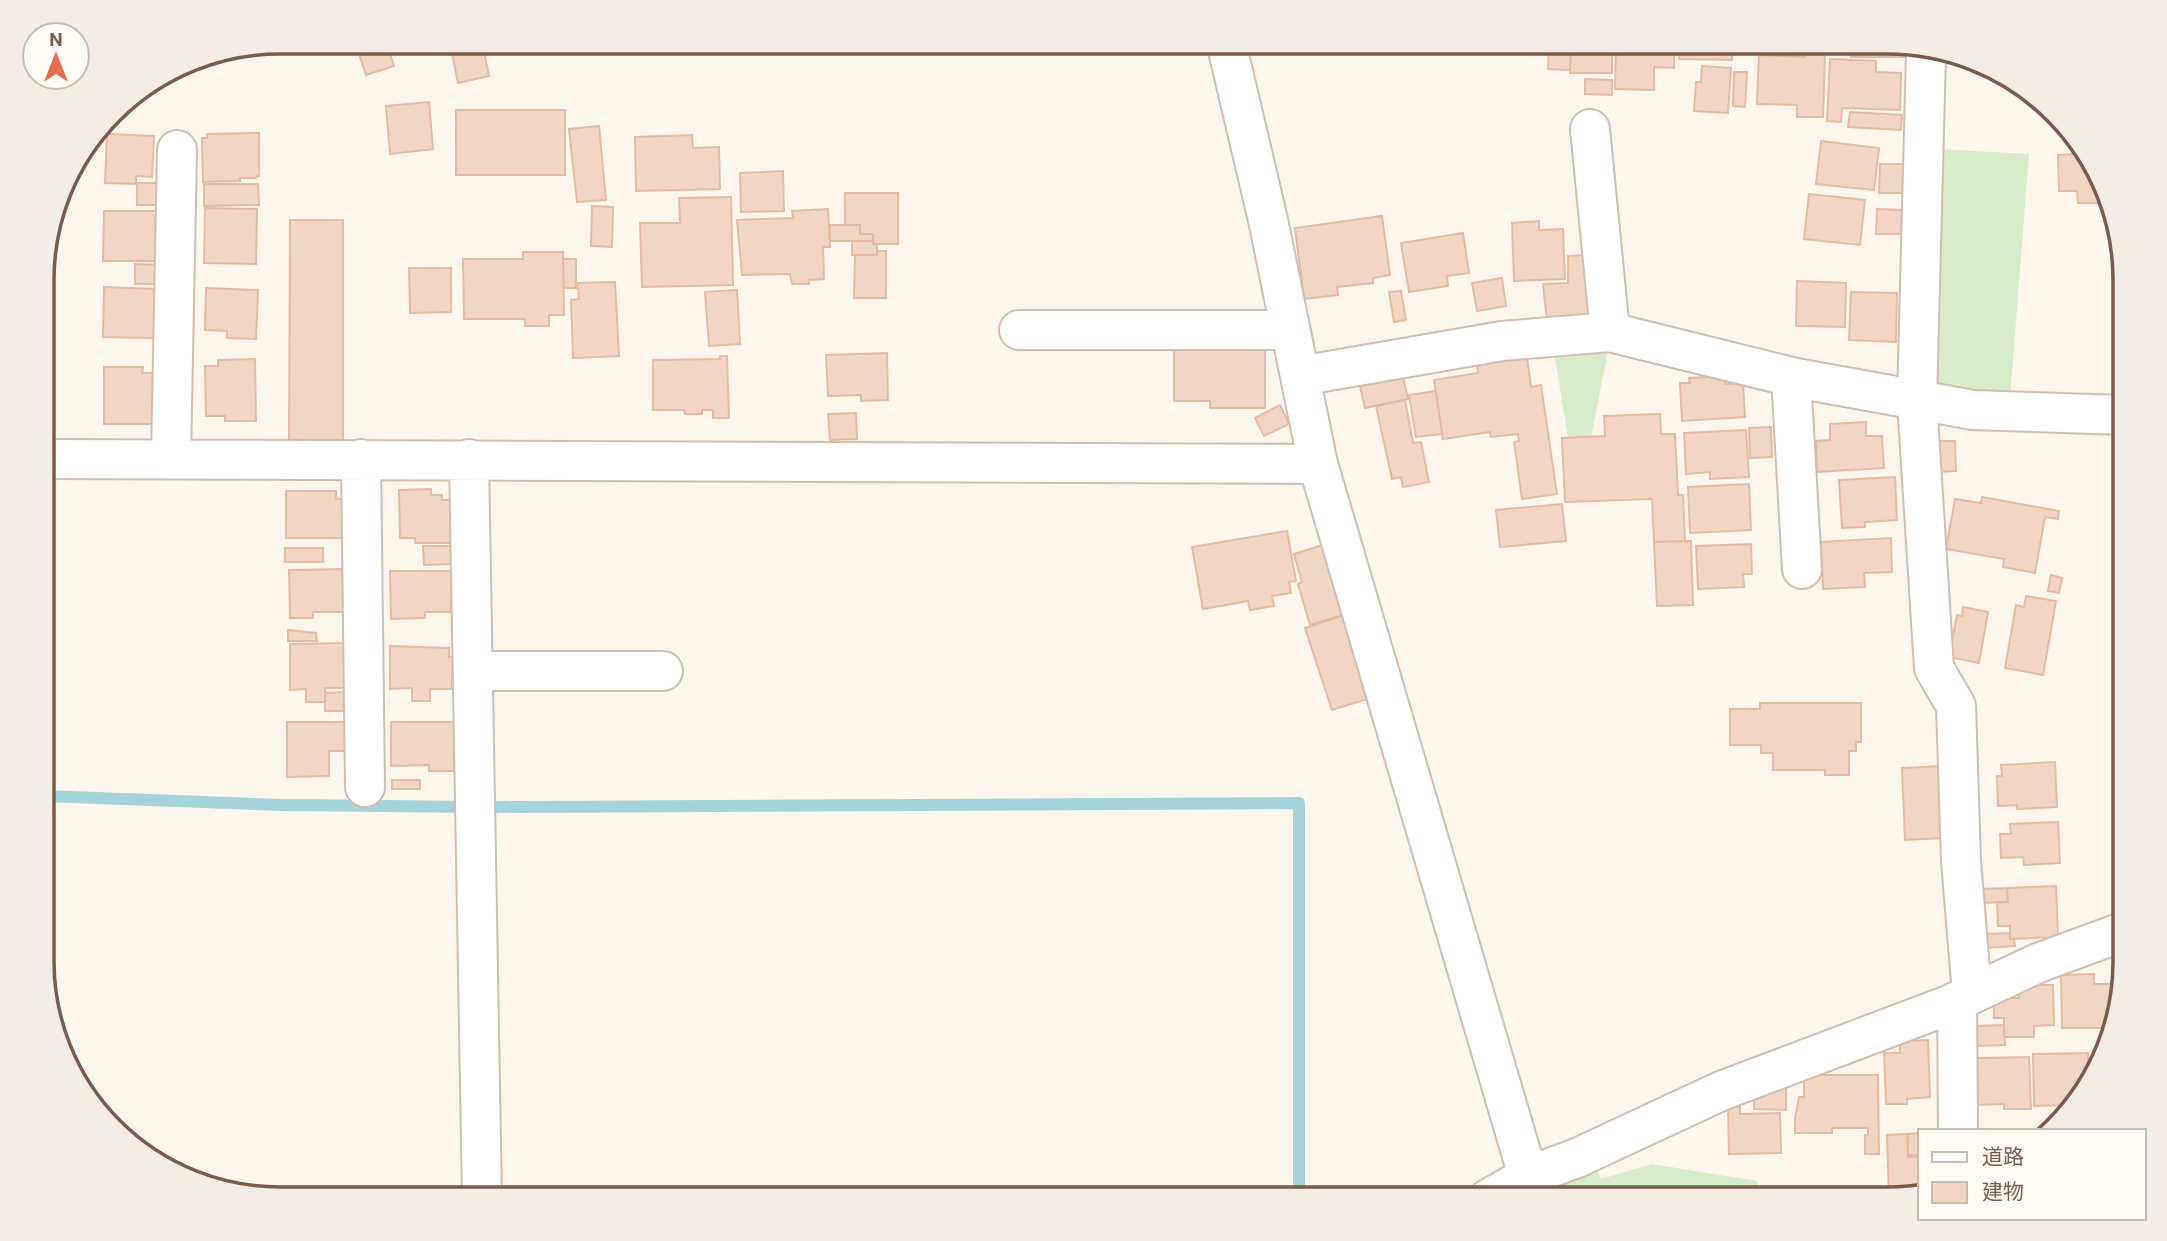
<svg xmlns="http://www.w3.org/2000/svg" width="2167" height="1241" font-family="Roboto,'Noto Sans JP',sans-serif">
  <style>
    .grass { fill: #d8ecc9 }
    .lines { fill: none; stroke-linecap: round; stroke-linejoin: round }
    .stream { stroke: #a5d3da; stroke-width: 12 }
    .building { fill: #f3d5c3; stroke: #e6bba3; stroke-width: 2 }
    .minor-casing { stroke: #d1beb0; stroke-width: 42 }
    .minor { stroke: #fff; stroke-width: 38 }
    .rim { fill: none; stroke: #7a5c4d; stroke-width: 3.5 }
  </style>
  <rect width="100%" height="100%" fill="#fdf6ec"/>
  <path class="grass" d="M1938 149 2029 154 2010 397 1927 383Z
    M1608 351 1590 442 1569 444 1554 352Z
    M1652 1164 1757 1181 1764 1199H1526L1532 1189 1595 1165 1601 1179Z"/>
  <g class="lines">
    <path class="stream" d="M44 796 281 805 484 807 1299 803V1199"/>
  </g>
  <path class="building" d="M355 42H386L394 66 366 75Z
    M1549 42H1571L1570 70 1548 69Z
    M1571 42H1612V73H1570Z
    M1616 42H1674V68L1654 67V90L1615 89Z
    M1680 42H1732V60L1679 59Z
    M1851 42H1887L1905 47V57H1851Z
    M483 47 489 76 458 83 452 53Z
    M1806 53 1825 54 1823 117H1797V105L1757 104 1759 55 1805 57Z
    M1830 59 1876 61V72L1901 73 1900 110 1842 108 1841 122 1827 121Z
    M1702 66 1731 68 1728 113 1694 111 1696 82H1701Z
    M1734 72H1747L1745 107 1733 106Z
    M1585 79 1612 80V95L1585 94Z
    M429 102 433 149 390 154 386 106Z
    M456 110H565V175H456Z
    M1850 112 1902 115 1901 130 1848 127Z
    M599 126 606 200 577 202 569 129Z
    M259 133V176H256V178H240V181L203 182 202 138H207V134Z
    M107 134 154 136 152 177 136 176V184L105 183Z
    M692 135 693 148 719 147 720 189 636 191 635 137Z
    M1821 141 1879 148 1874 190 1816 184Z
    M2077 141 2085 148 2104 203H2078L2077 191H2059L2058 155 2077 154Z
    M1880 164H1904L1903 193H1879Z
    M783 171 784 211 741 212 740 173Z
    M137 183H162L161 205H137Z
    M204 184H258L259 205 204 206Z
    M845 193H898V244H873V234H860V225H845Z
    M1809 194 1865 200 1860 245 1804 239Z
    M731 197 733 285 642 287 640 223H680L679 198Z
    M592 206 613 207 612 247 591 246Z
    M205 208 257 209 256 264 204 263Z
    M828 209 830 247H823L824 279 809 280V284H792L790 274 742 275 737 220 793 218 792 211Z
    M1877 209 1902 210 1901 234H1876Z
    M104 211H156L155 261H103Z
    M1382 216 1390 275 1373 278V283L1337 287 1338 295 1304 299 1295 228Z
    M290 220H343V443H289Z
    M1539 221V230L1563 229 1565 279 1514 281 1512 223Z
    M830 225H860V234H873V241H830Z
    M1463 233 1469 273 1447 276 1448 286 1409 292 1401 243Z
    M852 241H873V244H877V255H852Z
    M877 251H886V298H854L855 255H877Z
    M523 252H563L564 315H549V326H525V319H464L463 259H523Z
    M1585 255 1589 318 1547 322 1543 284 1568 283V256Z
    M563 259H576V288H564Z
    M135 264 162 265V284H135Z
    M409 268H451V312L410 313Z
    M1502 278 1506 306 1477 311 1472 283Z
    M1797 281 1846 283 1845 327 1796 326Z
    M615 282 619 356 573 358 571 300 579 299 578 283Z
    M104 287 157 289 155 338 103 337Z
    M206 288 258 290 256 339 227 338V331L205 330Z
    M737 290 740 344 709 346 705 292Z
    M1401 291 1406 320 1394 322 1389 292Z
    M1851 292 1897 293 1896 342 1849 340Z
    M1174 340 1265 343V408H1210V401H1174Z
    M887 353 888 400 861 401V395L828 396 826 355Z
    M720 356H727L729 418H713V410H702V414H685L684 410H653V360L720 359Z
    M1527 357 1531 387 1541 385 1557 494 1522 499 1514 442 1519 441 1518 434 1491 437 1490 432 1443 439 1434 380 1478 373 1477 364Z
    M255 359 256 421H225V416H206L205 366H218V360Z
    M104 367H143L142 373H159V424H104Z
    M1402 373 1408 399 1365 408 1359 382Z
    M1725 376V384L1743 383 1745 417 1682 421 1680 383H1690L1689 378Z
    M1436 391 1442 434 1416 437 1409 395Z
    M1405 400 1413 443 1421 442 1429 482 1403 487 1401 477 1392 479 1376 406Z
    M1280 405 1289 424 1264 436 1255 418Z
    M856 413 857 439 830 440 828 414Z
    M1660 414 1661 434H1675L1678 495H1683L1685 541 1654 542 1652 499 1565 502 1562 438 1605 436 1604 416Z
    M1866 422V436H1882L1884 468 1817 472 1816 441 1830 440V424Z
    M1771 427 1772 457 1750 458 1749 428Z
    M1746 430 1749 477 1710 479V472L1686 474 1684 433Z
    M1936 441H1955L1956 471 1937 472Z
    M1895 477 1897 520 1865 522V527L1842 528 1839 480Z
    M1749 484 1751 530 1690 533 1688 487Z
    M431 489V495H442V500H452V543H415V538H400L399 490Z
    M286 491H336V499H349V538H286Z
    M1982 497 2059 511 2058 519 2045 517 2035 573 2003 567 2004 559 1946 549 1955 499 1981 503Z
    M1562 504 1566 541 1500 547 1496 510Z
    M1287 531 1296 581 1289 582 1291 593 1272 596 1274 606 1250 610 1248 601 1203 609 1192 547Z
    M1891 538 1892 572 1864 573 1865 587 1823 589 1821 542Z
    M1691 541 1693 605 1657 606 1654 542Z
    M1751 544 1752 574H1743L1744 587 1698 589 1696 546Z
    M1323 545 1343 615 1310 625 1298 584 1302 582 1294 554Z
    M423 546H452V564L424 565Z
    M285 548H323V562H285Z
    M344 569V612H313V618H290L289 570Z
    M390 571H451V612H425V618L391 619Z
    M2051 575 2062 578 2059 593 2048 591Z
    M2026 596 2056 601 2043 675 2005 668 2016 605 2024 607Z
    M1963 607 1988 612 1979 663 1949 657 1957 615 1962 616Z
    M1347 614 1373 697 1332 710 1305 628Z
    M288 630 316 633 317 641H288Z
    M346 643V688H325V702H306V689L290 690V644Z
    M390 646 449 648V657H452V689H430V701H412V688L390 689Z
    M349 692V711H325V693Z
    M1760 703H1861V742H1856V751H1849V775H1825V770H1773V753H1761V745H1730V709H1760Z
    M287 722H346V751H329V776L287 777Z
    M391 722H454V771H429V765L391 766Z
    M2055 762 2057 807 2017 809V805L1998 806 1997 776H2002L2001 765Z
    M1943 766 1945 838 1905 840 1902 768Z
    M392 780H420V789H392Z
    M2058 822 2060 863 2024 865 2023 857 2001 858 2000 834H2011L2010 824Z
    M2056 886 2058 937 2010 939V926H1998L1997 902H2008L2007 888Z
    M2007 888 2008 902 1981 903V889Z
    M2010 933V939H2014L2015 946 1984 948V934Z
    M2094 974V984H2116L2117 1001 2109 1028H2062L2061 975Z
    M2019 985H2053L2054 1025 2034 1026V1037H2004V1018H1994V998H2019Z
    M2004 1025 2005 1045 1974 1046V1026Z
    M1928 1040 1930 1097 1907 1099V1104H1886L1884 1053H1900V1041Z
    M2088 1053V1084L2068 1105 2034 1106 2033 1054Z
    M2029 1057 2031 1109H2004V1104L1977 1105 1976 1058Z
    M1804 1075H1878L1879 1154H1865V1135H1868V1128H1832V1133H1795V1119L1799 1097H1804Z
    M1754 1088 1786 1089V1110L1754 1109Z
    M1728 1107H1740V1114L1780 1113 1781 1153 1729 1154Z
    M1920 1133V1155H1908V1134Z
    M1907 1134 1908 1157H1920V1193L1901 1199H1889L1887 1135Z"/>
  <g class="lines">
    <defs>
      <path id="minor" d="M1226 42 1268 220 1318 464 1528 1176
        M1926 53 1917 401 1934 668 1956 706 1961 861 1972 994
        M1590 129 1610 332
        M1019 330H1290
        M1300 376 1502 341 1610 332 1796 378 1973 410 2124 415
        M1791 377 1802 569
        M171 458 177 150
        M44 459 1318 464
        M361 459 365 787
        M469 459 482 1199
        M473 671H663
        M1957 1001 1958 1131
        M1488 1199 1528 1176 1577 1158 1721 1091 1949 1005 2038 963 2125 931"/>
    </defs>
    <use href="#minor" class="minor-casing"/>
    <use href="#minor" class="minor"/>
  </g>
  <path d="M0 0H2167V1241H0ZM280 54H1887A226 226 0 0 1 2113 280V961A226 226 0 0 1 1887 1187H280A226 226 0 0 1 54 961V280A226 226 0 0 1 280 54Z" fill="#f4ede6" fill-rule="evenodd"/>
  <path class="rim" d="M280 54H1887A226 226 0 0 1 2113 280V961A226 226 0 0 1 1887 1187H280A226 226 0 0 1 54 961V280A226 226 0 0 1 280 54Z"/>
  <rect x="1918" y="1129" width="228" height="91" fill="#fffaf3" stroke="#cabbb1" stroke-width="2"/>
  <rect x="1932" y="1152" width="35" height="10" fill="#ffffff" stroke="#cabbb1" stroke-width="2"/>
  <text x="1982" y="1164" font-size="21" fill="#7a5c4d">道路</text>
  <rect x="1932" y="1182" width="35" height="21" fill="#f3d5c3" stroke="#cabbb1" stroke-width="2"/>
  <text x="1982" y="1199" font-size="21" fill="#7a5c4d">建物</text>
  <g transform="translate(56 56)"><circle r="33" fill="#fffaf3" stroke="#cabbb1" stroke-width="2"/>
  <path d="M0-5L12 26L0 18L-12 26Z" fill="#e76f51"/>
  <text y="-10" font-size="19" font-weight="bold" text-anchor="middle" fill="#7a5c4d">N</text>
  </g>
</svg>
